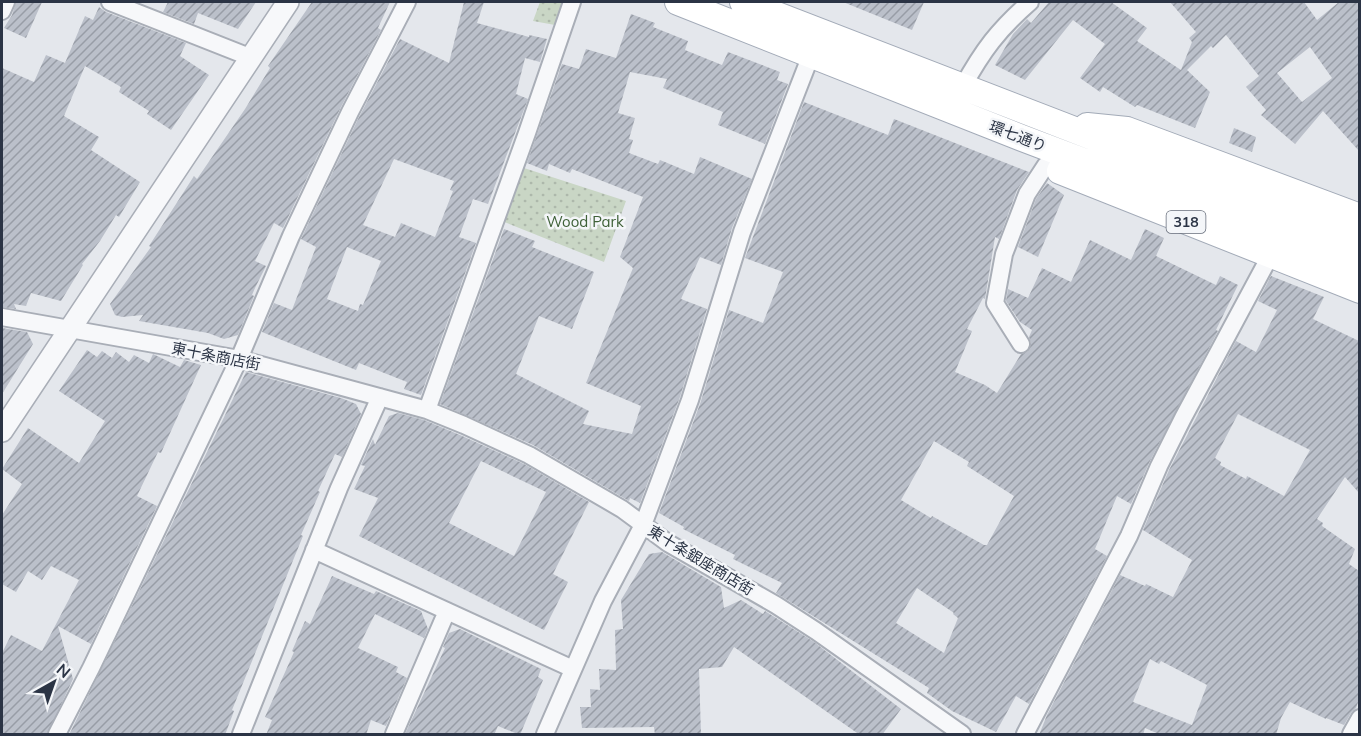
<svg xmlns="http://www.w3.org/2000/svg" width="1361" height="736" font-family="Mulish,'Noto Sans JP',sans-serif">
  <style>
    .green { fill: url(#green-dots) }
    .building { fill: url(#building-hatch); fill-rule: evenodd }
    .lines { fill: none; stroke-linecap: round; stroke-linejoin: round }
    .minor-casing { stroke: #a9aeb7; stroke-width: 20 }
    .tertiary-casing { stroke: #a9aeb7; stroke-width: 24 }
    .primary-casing { stroke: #a3abb8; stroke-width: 28 }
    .minor { stroke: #f7f8fa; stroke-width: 16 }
    .tertiary { stroke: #f7f8fa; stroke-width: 21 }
    .primary { stroke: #fff; stroke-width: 26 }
    .labels { text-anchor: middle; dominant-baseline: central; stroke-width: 5; stroke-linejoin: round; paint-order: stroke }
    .shield { fill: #f4f6f9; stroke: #676e7b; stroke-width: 1.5 }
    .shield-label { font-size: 14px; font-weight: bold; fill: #2b3445 }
    .street-label { font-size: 15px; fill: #2b3445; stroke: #f4f6f9 }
    .park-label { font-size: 15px; fill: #3f6138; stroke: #f4f6f9 }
  </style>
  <defs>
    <pattern id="green-dots" width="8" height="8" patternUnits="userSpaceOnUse" patternTransform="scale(1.5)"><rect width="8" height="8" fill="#c9d6c5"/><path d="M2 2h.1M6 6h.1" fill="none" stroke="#adb8ab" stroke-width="1.8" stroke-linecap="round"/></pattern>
    <pattern id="building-hatch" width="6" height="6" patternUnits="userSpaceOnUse" patternTransform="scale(1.5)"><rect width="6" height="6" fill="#bbc0ca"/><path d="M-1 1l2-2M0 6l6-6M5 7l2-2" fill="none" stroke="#989da6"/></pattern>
  </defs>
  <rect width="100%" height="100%" fill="#e4e7ec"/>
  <path class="green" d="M540 2H563L555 25 533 21Z
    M524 168 626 201 604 262 502 221Z"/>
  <path class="building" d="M16 2H42L26 38 4 28 12 15Z
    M168 2H256L238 29 198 13 194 24 163 12Z
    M312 2H390L378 28 381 30 341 107 283 228 274 223 255 261 266 266 255 288 252 295 254 296 238 335 224 339 208 333 139 321 143 315 122 317 115 315 110 304 151 247 149 246 194 176 197 179 245 109 270 68 268 66Z
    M464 2H484L477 23 529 37V35L547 39 540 62 525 58 516 94 528 99 488 204 473 199 459 237 476 243 421 395 404 389 407 382 359 363 356 370 262 332 274 303 292 310 316 247 301 239 359 117 400 39 449 63ZM394 159 454 181 450 190 453 191 435 237 401 223 395 237 363 225ZM347 247 381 261 363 305 360 304 358 311 327 299Z
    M843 2H924L912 30Z
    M1049 2H1111L1147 28 1137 41 1181 70 1192 42 1189 38 1196 32 1170 2H1304L1317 20 1339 2H1359V151L1323 111 1295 144 1261 115 1266 110 1246 87 1259 76 1226 35 1213 48 1211 46 1187 70 1210 92 1195 128 1137 105 1135 107 1103 87 1100 92 1080 78 1105 44 1073 20 1025 80 995 65 1013 34 1027 19 1031 23ZM1310 47 1332 78 1302 102 1277 73Z
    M99 7 106 12 186 43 180 56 209 75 171 130 147 114 149 111 119 92 121 87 85 66 64 116 99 137 91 150 140 182 119 217 116 215 100 241 82 264 83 265 61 301 31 293 26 306 14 304 16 309 2 307V68L34 82 46 55 65 63 85 16 93 20Z
    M631 14 655 23 653 27 688 41 685 50 722 65 728 52 780 72 777 80 788 84 765 144 718 125 723 112 663 88 667 79 630 72 618 113 635 118 629 139 633 140 629 153 658 164 660 160 694 174 700 157 752 179 732 228 721 265 700 257 681 299 707 309 680 397 640 503 630 498 629 501 533 445 440 404 504 229 535 241 532 247 594 272 572 329 539 316 516 374 589 411 583 424 632 434 641 406 586 383 633 268 620 257 643 197 572 169 570 173 549 164 547 171 527 163 562 64 579 69 586 49 616 58Z
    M804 102 888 135 894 119 1029 172 1017 190 999 239 995 237 985 299 983 298 967 329 972 331 955 372 985 385 997 393 1021 354 1027 352 1031 344 1029 337 1032 330 1020 322 1006 301 1008 289 1028 298 1042 268 1071 282 1090 240 1131 260 1145 229 1164 238 1156 256 1216 285 1220 276 1238 285 1216 330 1218 331 1150 461 1131 504 1117 496 1095 549 1107 556 1029 704 1016 696 996 732 952 711 927 693 929 688 776 593 782 583 733 559 735 555 683 529 684 527 659 513 700 404 729 310 763 323 783 272 745 258ZM934 441 969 462 967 466 1014 496 987 545H984L932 516 931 518 901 500ZM917 588 954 613 953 614 958 618 944 653 896 623Z
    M1234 128 1256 137 1252 152 1229 143Z
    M1047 183 1064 195 1038 257 1018 247 1036 199Z
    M1271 276 1324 297 1313 319 1359 341V493L1345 477 1317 519 1323 523 1322 526 1355 549 1349 564 1359 571V700L1356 708 1351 713 1344 725 1326 718V719L1290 702 1281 718 1276 735H1161L1145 728 1143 735H1039L1047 715 1120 575 1145 586 1146 584 1173 597 1192 560 1143 530 1169 470 1236 341 1256 352 1277 310 1258 301ZM1238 414 1310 450 1284 496 1247 476 1246 479 1220 465 1221 462 1215 458ZM1150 659 1159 664 1161 661 1207 685 1192 725 1133 702Z
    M2 328 27 332 33 344 2 394Z
    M87 350 97 357 102 351 112 358 116 352 129 362 134 355 149 363 153 354 180 367 184 360 201 365 161 453 158 452 137 496 157 506 91 644 58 626 73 679 47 735H2V653L11 635 42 651 79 580 51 566 42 580 28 571 16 592 2 584V515L22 484 2 469 28 428 79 463 105 421 59 391Z
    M246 372 341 398 356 404 361 414 342 457 335 454 318 491 320 492 301 535 303 536 232 710 234 711 225 735H69Z
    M398 413 424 420 460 435 524 464 589 502 553 574 568 582 544 630 359 536 378 498 354 489 365 466 361 465 373 439 375 445 389 416ZM481 461 546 492 514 556 449 523Z
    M662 552 721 587 724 608 741 600 763 614 765 611 814 642 901 709 882 735H860L734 647 722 667 699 669 701 735H655L654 727 582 728 580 707H591L590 689 600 690 599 669 616 670 615 630 623 629 621 600 649 554Z
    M332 576 374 594 376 591 421 611 428 629 424 638 375 614 358 648 398 667 396 672 407 678 386 726 371 720 366 735H266L272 720 265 717 294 652 292 651 305 621 310 624Z
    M460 629 541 669 538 677 543 680 520 735 498 726 494 735 405 734 445 648 443 647 449 633Z"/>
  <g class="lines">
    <defs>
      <path id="minor" d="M110 2 252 58
        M2 11 6 2
        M962 88C983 50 998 30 1030 2
        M2 317 239 359 427 410 464 425 529 455 622 509 668 543 776 605 816 631 962 734
        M1021 344 995 303 1004 254 1027 194 1046 165
        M427 410 527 133 572 2
        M314 550 573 669
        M57 734 91 668 239 359 291 236 350 112 407 2
        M241 734 339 488 380 397
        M394 734 447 611
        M545 734 603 601 643 525 690 400 742 232 811 55
        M1025 734 1129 536 1159 466 1183 418 1270 256
        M1351 734 1360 718"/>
      <path id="tertiary" d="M2 431 288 2"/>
      <path id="primary" d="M678 2 1022 138 1360 266
        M743 2 1261 202 1360 242
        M1087 126 1127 130 1360 217
        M1060 171 1360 290"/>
    </defs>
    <use href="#minor" class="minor-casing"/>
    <use href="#tertiary" class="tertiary-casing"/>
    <use href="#primary" class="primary-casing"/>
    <use href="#minor" class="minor"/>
    <use href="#tertiary" class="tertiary"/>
    <use href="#primary" class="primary"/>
  </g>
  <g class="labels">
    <rect class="shield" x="1166.5" y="211" width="39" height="22" rx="4.5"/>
    <g class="shield-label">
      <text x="1186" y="222">318</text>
    </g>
    <g class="street-label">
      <text transform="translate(1018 136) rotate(21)">環七通り</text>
      <text transform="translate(216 356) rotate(11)">東十条商店街</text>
      <text transform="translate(701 560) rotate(31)">東十条銀座商店街</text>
    </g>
    <g class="park-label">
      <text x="585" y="221">Wood Park</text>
    </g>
  </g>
  <rect width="1361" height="736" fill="none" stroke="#2b3445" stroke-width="6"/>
  <g transform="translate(54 682) rotate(40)" stroke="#f4f6f9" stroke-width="4.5" paint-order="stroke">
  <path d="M0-4.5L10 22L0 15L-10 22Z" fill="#2b3445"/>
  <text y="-9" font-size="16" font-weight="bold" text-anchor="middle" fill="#2b3445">N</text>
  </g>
</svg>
